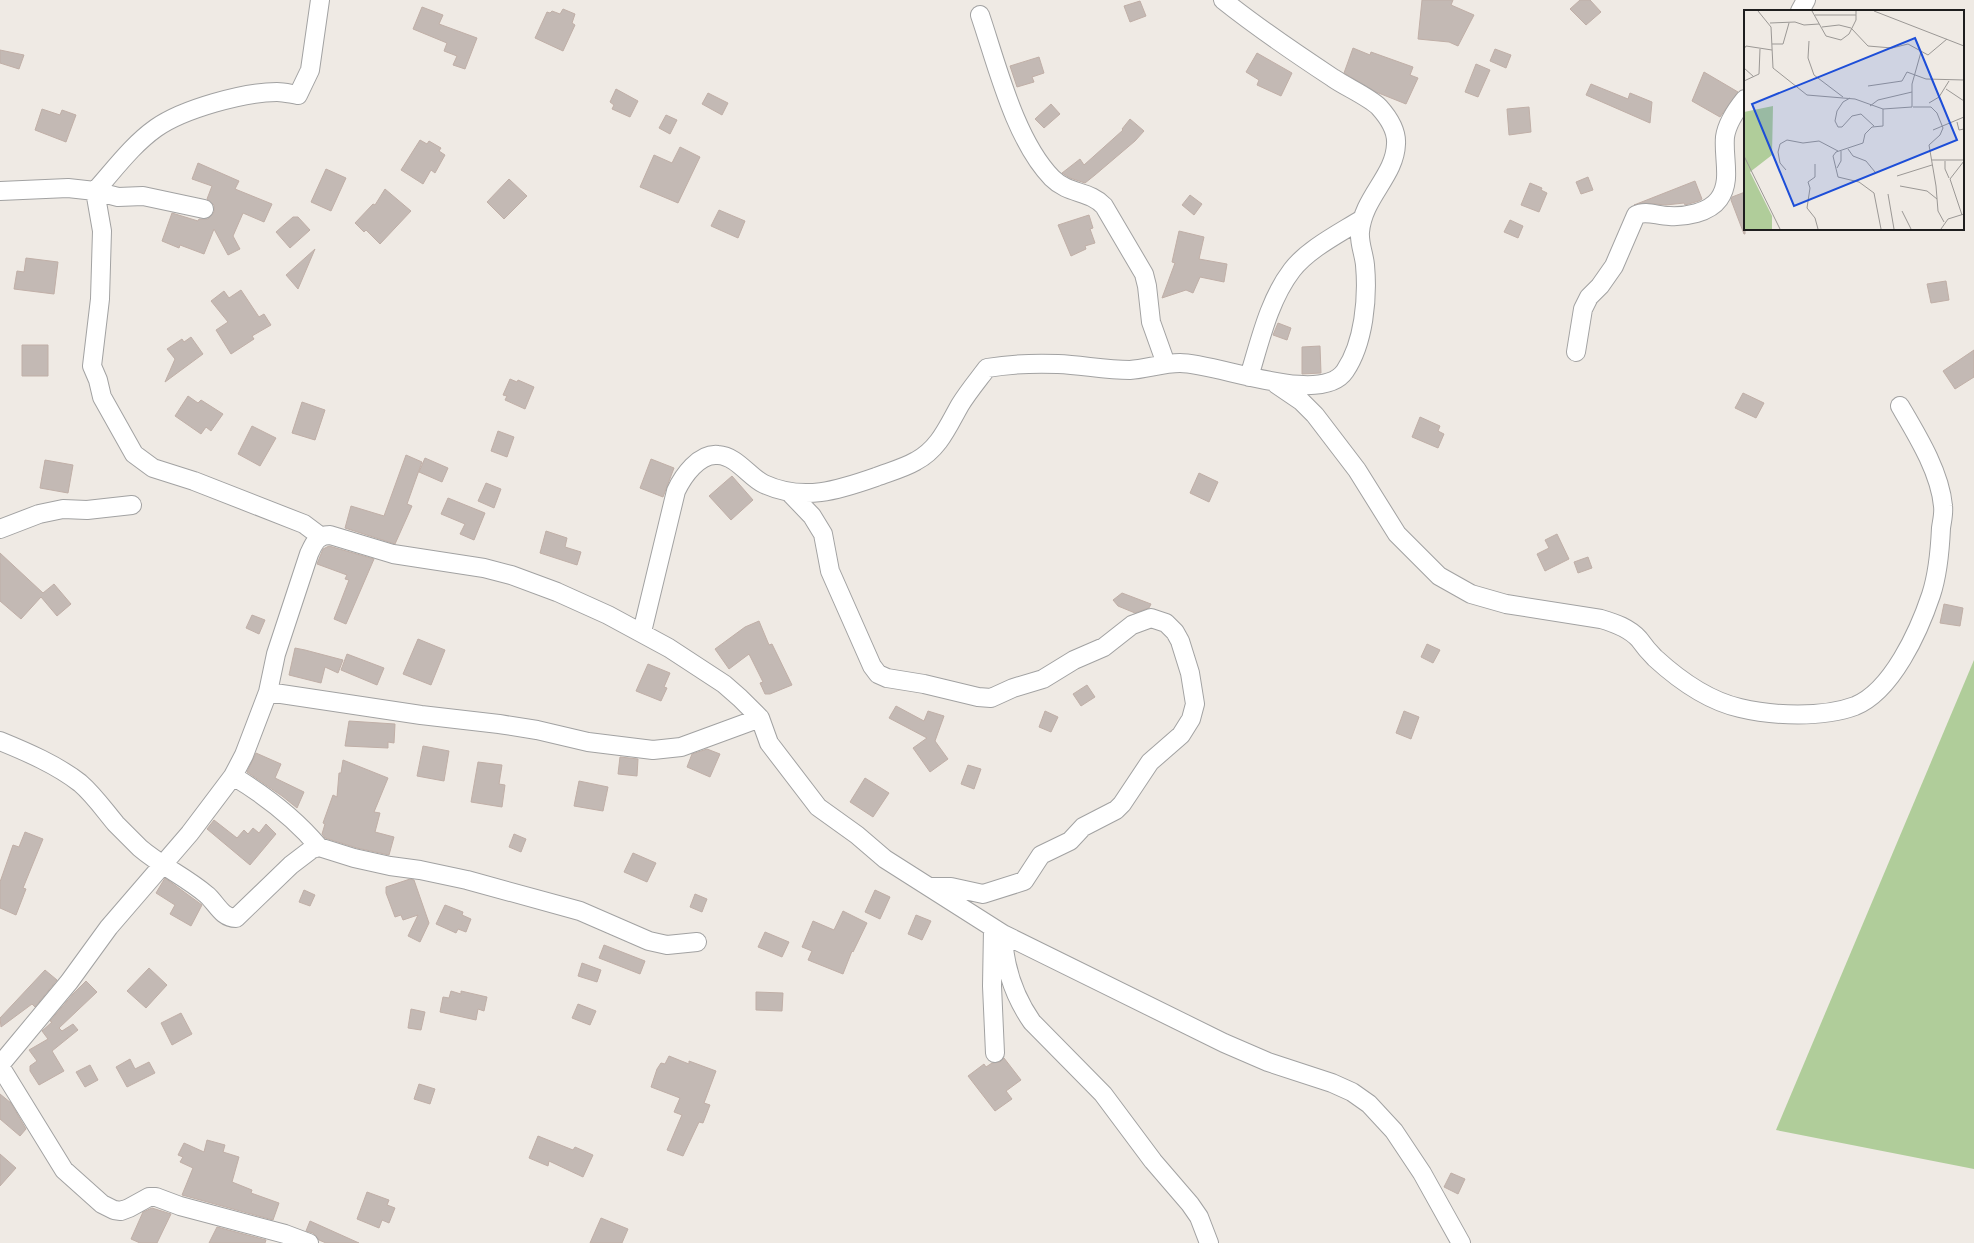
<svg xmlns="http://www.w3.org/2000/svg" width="1974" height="1243" font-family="Lato,sans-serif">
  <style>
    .forest { fill: #b0cd9a }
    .building { fill: #c3b9b4; stroke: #c0afa7 }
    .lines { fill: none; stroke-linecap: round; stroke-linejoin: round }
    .minor-casing { stroke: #a2a2a2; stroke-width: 20 }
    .minor { stroke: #fff; stroke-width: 18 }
    .inset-road { fill: none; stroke: #9b9895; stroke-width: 1 }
    .view { fill: #1d4ed8; fill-opacity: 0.15; stroke: #1d4ed8; stroke-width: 2 }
    .inset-edge { fill: none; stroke: #1e1e1e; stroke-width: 2 }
  </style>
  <rect width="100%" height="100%" fill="#efeae4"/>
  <path class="forest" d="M1974 660V1169L1776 1130Z"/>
  <path class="building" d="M1422 0H1453L1451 5 1474 15 1458 46 1449 42 1418 39Z
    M1580 0H1590L1601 12 1586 25 1570 9Z
    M1140 1 1146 16 1130 22 1124 6Z
    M422 7 443 15 439 24 477 38 465 69 453 65 457 56 444 51 447 43 413 29Z
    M563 9 575 14 572 23 575 25 563 51 535 38 547 12 550 13 552 11 560 14Z
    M1353 48 1370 55 1371 52 1413 67 1410 75 1418 78 1406 104 1376 92 1344 73Z
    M1495 49 1511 55 1506 68 1490 61Z
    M0 50 24 55 19 69 0 63Z
    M1257 53 1292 73 1281 96 1257 85 1259 80 1246 72Z
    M1039 57 1044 73 1032 77 1034 82 1017 87 1010 66Z
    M1476 64 1490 70 1478 97 1465 92Z
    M1704 72 1738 92 1720 117 1692 101Z
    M1591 84 1628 99 1630 93 1652 102 1650 123 1586 95Z
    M616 89 638 101 630 117 612 109 614 105 610 102Z
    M708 93 728 103 722 115 702 104Z
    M1051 104 1060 114 1044 128 1035 119Z
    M1529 107 1531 132 1509 135 1507 109Z
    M42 109 60 115 62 110 76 115 66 142 35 130Z
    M666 115 677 120 670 134 659 128Z
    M1130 119 1144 131 1135 141 1095 175 1085 183 1070 178 1062 173 1080 159 1084 165 1123 130 1122 129Z
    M420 140 427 144 429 141 441 148 439 151 445 155 435 173 431 170 423 184 401 170Z
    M680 147 700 157 678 203 640 187 654 155 672 163Z
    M198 163 239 181 235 189 272 204 264 222 243 213 233 236 240 249 228 255 214 229 204 254 180 245 179 248 162 241 172 213 198 221 199 219H208L214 212V205L207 199 212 186 192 179Z
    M326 169 346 178 331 211 311 202Z
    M1588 177 1593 190 1581 194 1576 182Z
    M509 179 527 196 504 219 487 202Z
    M1695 181 1702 199 1699 201 1685 205 1684 203 1666 205 1644 203 1634 205Z
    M1530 183 1542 188 1541 190 1547 193 1539 212 1521 205Z
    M385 189 411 211 380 244 366 230 364 232 355 223 373 204 375 205Z
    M1745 192V234H1744L1731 200 1732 197Z
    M1190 195 1202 204 1194 215 1182 205Z
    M719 210 745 221 738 238 711 226Z
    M1089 215 1093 228 1090 229 1095 243 1085 246 1086 249 1071 256 1058 225Z
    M293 217H298L310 230 290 248 276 232Z
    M1510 220 1523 226 1518 238 1504 232Z
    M1179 231 1204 237 1199 259 1227 264 1224 282 1200 277 1193 293 1186 290 1162 298 1175 263 1172 262Z
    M315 249 298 289 286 275Z
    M26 258 58 262 54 294 14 289 17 271 24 272Z
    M1946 281 1949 300 1931 303 1927 284Z
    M241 290 259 317 264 314 271 325 252 336 254 339 231 354 216 330 228 322 211 301 224 291 229 298Z
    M1278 323 1291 328 1287 340 1273 335Z
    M191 337 203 354 165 382 175 359 167 349 182 339 184 342Z
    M22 345H48V376H22Z
    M1320 346 1321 373 1302 374V347Z
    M1974 350V377L1955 389 1943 371Z
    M510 379 517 382 518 380 534 387 525 409 505 400 507 396 503 395Z
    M1743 393 1764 403 1756 418 1735 408Z
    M188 396 198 403 201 400 223 414 211 431 206 427 201 434 175 416Z
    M302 402 325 410 315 440 292 433Z
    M1420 417 1440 426 1438 431 1444 434 1438 448 1412 437Z
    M252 426 276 438 260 466 238 454Z
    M498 431 514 437 507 457 491 451Z
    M406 455 422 462 407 504 412 506 395 544 345 528 351 506 384 516Z
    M425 458 448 468 442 482 419 472Z
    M651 459 674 468 663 497 640 488Z
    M45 460 73 465 68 493 40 488Z
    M1199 473 1218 482 1209 502 1190 493Z
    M732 476 753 500 731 520 709 496Z
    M486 483 501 489 494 508 478 501Z
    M448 498 485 513 474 540 460 534 465 524 441 514Z
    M546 531 567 538 565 547 581 552 577 565 540 553Z
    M1557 534 1569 559 1545 571 1537 554 1549 548 1545 540Z
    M329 546 374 559 346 624 334 619 349 580 345 579 347 575 317 564 323 549Z
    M0 553 43 593 54 584 71 604 57 616 41 597 21 619 0 601Z
    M1588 557 1592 568 1578 573 1574 562Z
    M1122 593 1151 604 1149 608 1135 613 1118 606 1113 600Z
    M1944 604 1963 608 1960 626 1940 623Z
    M252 615 265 620 259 634 246 628Z
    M759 621 769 645 772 644 792 685 770 694H765L760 683 763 682 749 654 729 669 715 649 745 627Z
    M418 639 445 650 431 685 403 674Z
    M1427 644 1440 650 1433 663 1421 657Z
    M295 648 305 650 343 660 338 673 325 667 321 683 289 675Z
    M347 654 384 668 377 685 341 670Z
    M648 664 670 673 664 687 667 688 661 701 636 691Z
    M1087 685 1095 697 1081 706 1073 694Z
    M896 706 924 721 928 711 944 716 935 741 948 759 930 772 913 748 927 738 889 718Z
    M1045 711 1058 717 1051 732 1039 727Z
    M1404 711 1419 717 1411 739 1396 733Z
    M349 721 395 724 394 743 388 742V748L345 746Z
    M423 746 449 751 444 781 417 776Z
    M707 749 720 754 710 777 687 767 692 754Z
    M256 753 281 764 275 778 304 792 297 808 282 796 247 772Z
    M620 757 638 759 637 776 618 774Z
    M343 760 388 778 374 812 380 813 375 832 394 837 389 855 357 848 325 838 322 834 325 824 323 823 333 795 337 797 339 773H341Z
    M478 762 502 765 499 784 505 785 502 807 471 802Z
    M968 765 981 769 974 789 961 784Z
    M865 778 889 793 873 817 850 802Z
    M579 781 608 787 603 811 574 806Z
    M214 820 237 838 244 830 248 834 253 828 259 833 266 824 276 834 250 865 207 829Z
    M25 832 43 839 23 888 26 889 16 915 0 908V882L13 845 19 847Z
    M514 834 526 839 521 852 509 847Z
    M633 853 656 863 647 882 624 872Z
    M165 878 202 905 191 926 170 914 175 905 156 893Z
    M410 879 414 880 429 923 420 942 408 936 418 915 403 920 401 915 395 917 386 893V887Z
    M304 890 315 895 310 906 299 902Z
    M875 890 890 897 880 919 865 912Z
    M695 894 707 899 702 912 690 907Z
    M445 905 463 912 462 915 471 919 466 932 458 929 456 933 436 924Z
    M843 911 867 923 853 952 852 951 843 974 808 960 812 951 802 947 813 921 834 930Z
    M916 915 931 921 922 940 908 934Z
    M765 932 789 942 782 957 758 947Z
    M604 945 645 961 640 974 599 958Z
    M582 963 601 970 597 982 578 976Z
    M149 968 167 985 146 1008 127 991Z
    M45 970 57 980 35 1007 32 1004 1 1027 0 1018Z
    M86 981 97 992 59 1028 62 1031 73 1024 78 1030 52 1051 64 1071 39 1085 30 1071V1066L37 1061 29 1050 48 1039 42 1031 52 1022 50 1021 73 994Z
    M451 991 461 994V991L487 997 484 1011 478 1009 476 1020 440 1012 443 997 449 998Z
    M756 992 783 993 782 1011 756 1010Z
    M578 1004 596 1011 590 1025 572 1018Z
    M411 1009 425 1012 421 1030 408 1028Z
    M181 1013 192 1034 172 1045 161 1023Z
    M669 1056 689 1064V1061L716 1071 704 1103 710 1105 703 1123 699 1122 683 1156 667 1150 682 1115 674 1112 680 1098 651 1087 657 1069 661 1063 665 1064Z
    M1004 1058 1021 1080 1006 1091 1012 1099 995 1111 968 1076 984 1064 986 1067 992 1063 1000 1062Z
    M130 1059 135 1069 149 1062 155 1073 127 1087 116 1067Z
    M90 1065 98 1080 85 1087 76 1072Z
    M419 1084 435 1089 430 1104 414 1099Z
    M0 1094 11 1103 26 1129 20 1136 0 1119Z
    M538 1136 573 1150 575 1147 593 1155 583 1177 549 1161 548 1166 529 1158Z
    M207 1140 225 1145 223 1152 239 1157 232 1182 252 1190 251 1193 279 1203 273 1220 182 1195 193 1168 180 1162 183 1157 178 1155 184 1143 204 1152Z
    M0 1154 16 1168 0 1186Z
    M1451 1173 1465 1179 1458 1194 1444 1187Z
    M367 1192 389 1200 387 1205 395 1208 389 1223 382 1220 379 1228 357 1219Z
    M152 1208 171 1214 157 1243H140L131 1239 143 1212Z
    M601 1218 628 1229 622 1243H590Z
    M310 1221 359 1243H326L319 1240 313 1233 306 1231Z
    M217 1227 266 1240 265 1243H209Z"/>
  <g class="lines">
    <defs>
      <path id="minor" d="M1800 11 1806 0
        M980 15C997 65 1015 140 1052 178 1069 195 1089 190 1104 206L1144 274 1147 286 1151 322 1166 364
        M0 191 68 188 95 191 118 197 143 196 204 209
        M95 191 102 231 100 299 92 366 98 380 102 397 134 454 153 468 194 481 304 524 320 536
        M95 191C114 170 132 145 156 128 183 109 244 92 277 92 284 92 291 94 298 95L310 70 320 0
        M1576 352 1583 309 1589 297 1600 286 1614 266 1636 215C1646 210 1658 216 1669 216 1685 217 1709 213 1719 199 1732 181 1723 158 1725 137 1727 123 1736 110 1745 99
        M1249 377C1260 341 1269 300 1292 270 1308 249 1340 233 1362 219
        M1276 384 1301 401 1315 415 1357 470 1397 534 1439 576 1471 594 1506 604 1601 619C1615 623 1629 628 1639 639 1644 646 1649 652 1655 658 1679 680 1709 701 1740 708 1773 716 1823 718 1855 706 1892 691 1919 631 1931 595 1938 574 1940 550 1941 528 1942 521 1944 513 1943 506 1940 472 1917 435 1900 406
        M789 492 812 516 823 534 830 571 872 666 878 674 887 678 924 684 978 697 991 698 1013 688 1043 679 1074 660 1104 647 1132 625 1151 618 1166 623 1175 632 1180 641 1190 673 1195 704 1191 719 1181 735 1150 762 1122 804 1116 810 1083 827 1070 841 1041 855 1024 881 983 894 951 887H931
        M0 529 39 514 63 509 87 510 132 505
        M642 632 676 491C683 476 699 453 718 455 737 456 749 477 764 484 803 502 839 490 876 477 889 472 904 468 916 461 939 449 948 426 960 405 968 392 978 380 987 368 1011 364 1034 363 1058 364 1082 365 1105 370 1130 370 1146 369 1163 363 1180 363 1217 363 1321 407 1345 371 1364 343 1368 298 1365 265 1364 254 1359 243 1360 232 1363 197 1395 176 1396 144 1397 130 1388 117 1379 107 1369 97 1346 87 1333 78 1295 53 1258 28 1223 0
        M268 692 421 715 499 724 537 730 588 742 653 750 681 747 760 718
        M0 741C27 752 57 765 80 783 94 795 105 811 116 824 124 832 132 840 140 848 161 866 186 877 207 895 217 904 222 918 236 918L291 865 312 849 319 847 354 858 390 866 420 870 467 880 580 911 649 941 667 945 697 942
        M233 776C266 796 294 817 319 847
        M993 929 992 986 995 1053
        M1003 934C1004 966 1014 996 1032 1022L1103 1094 1153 1161 1190 1204 1199 1217 1209 1243
        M0 1065 69 982 109 927 190 833 233 776 244 755 268 692 276 654 309 554C314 543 317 535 330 535L393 554 484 568 511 575 557 592 608 615 669 648 724 684 740 698 760 718 769 743 818 807 857 835 885 859 1003 934 1224 1043 1268 1062 1332 1083 1352 1092 1369 1104 1394 1131 1422 1173 1461 1243
        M0 1066 64 1170 102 1204 114 1210 121 1211 129 1208 149 1197H156L180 1206 285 1234 309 1243"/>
    </defs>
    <use href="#minor" class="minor-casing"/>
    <use href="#minor" class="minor"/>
  </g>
  <g transform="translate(1744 10)">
    <rect width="220" height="220" fill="#efeae4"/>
    <path d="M29 96 28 145 6 162 28 206V219H0V102Z" fill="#b0cd9a"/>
    <path class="inset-road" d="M14 1 27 17 29 58 63 85 111 89 139 99 168 97V74L177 42M68 1 82 26 97 30 105 24 112 10V1M130 1 220 36M71 5H112M26 13 51 12 60 15 75 14M78 17 95 15 107 18 124 36 148 38 164 34 184 45 203 29M65 31 64 48 70 65 99 87M28 34H39L45 13M0 39 2 36 28 40M0 58 10 67M0 71 15 64 16 39M124 76 158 71 163 62 182 69 220 70M202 79 220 91M106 88 99 92 93 101 91 111 94 117H98L108 106 117 104 130 116M185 93 195 87 205 71M126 96 134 90 168 82M169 97H187L193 103 199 118 196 125 185 135 192 176 194 201 200 212M213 112 215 120 220 119M189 120 220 107M104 139 109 146 122 151 131 162M0 146 36 219M188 150H220M201 151V159L205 168M71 154V167L64 172 66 178 63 198 71 208 74 219M93 158 97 151V141M42 160 36 153 34 142 36 134 43 130 59 133 75 131 94 141M153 166 188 155M156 176 183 181 193 189M144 184 150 219M158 201 167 219M218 205 206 169 220 151M137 219 130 183 115 172 94 167 89 146 92 142 119 133 121 124 128 117 139 116V99M197 219 204 209 220 204"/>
    <path class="view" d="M171 28 213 130 50 196 8 94Z"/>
    <rect width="220" height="220" class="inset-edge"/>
  </g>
</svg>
